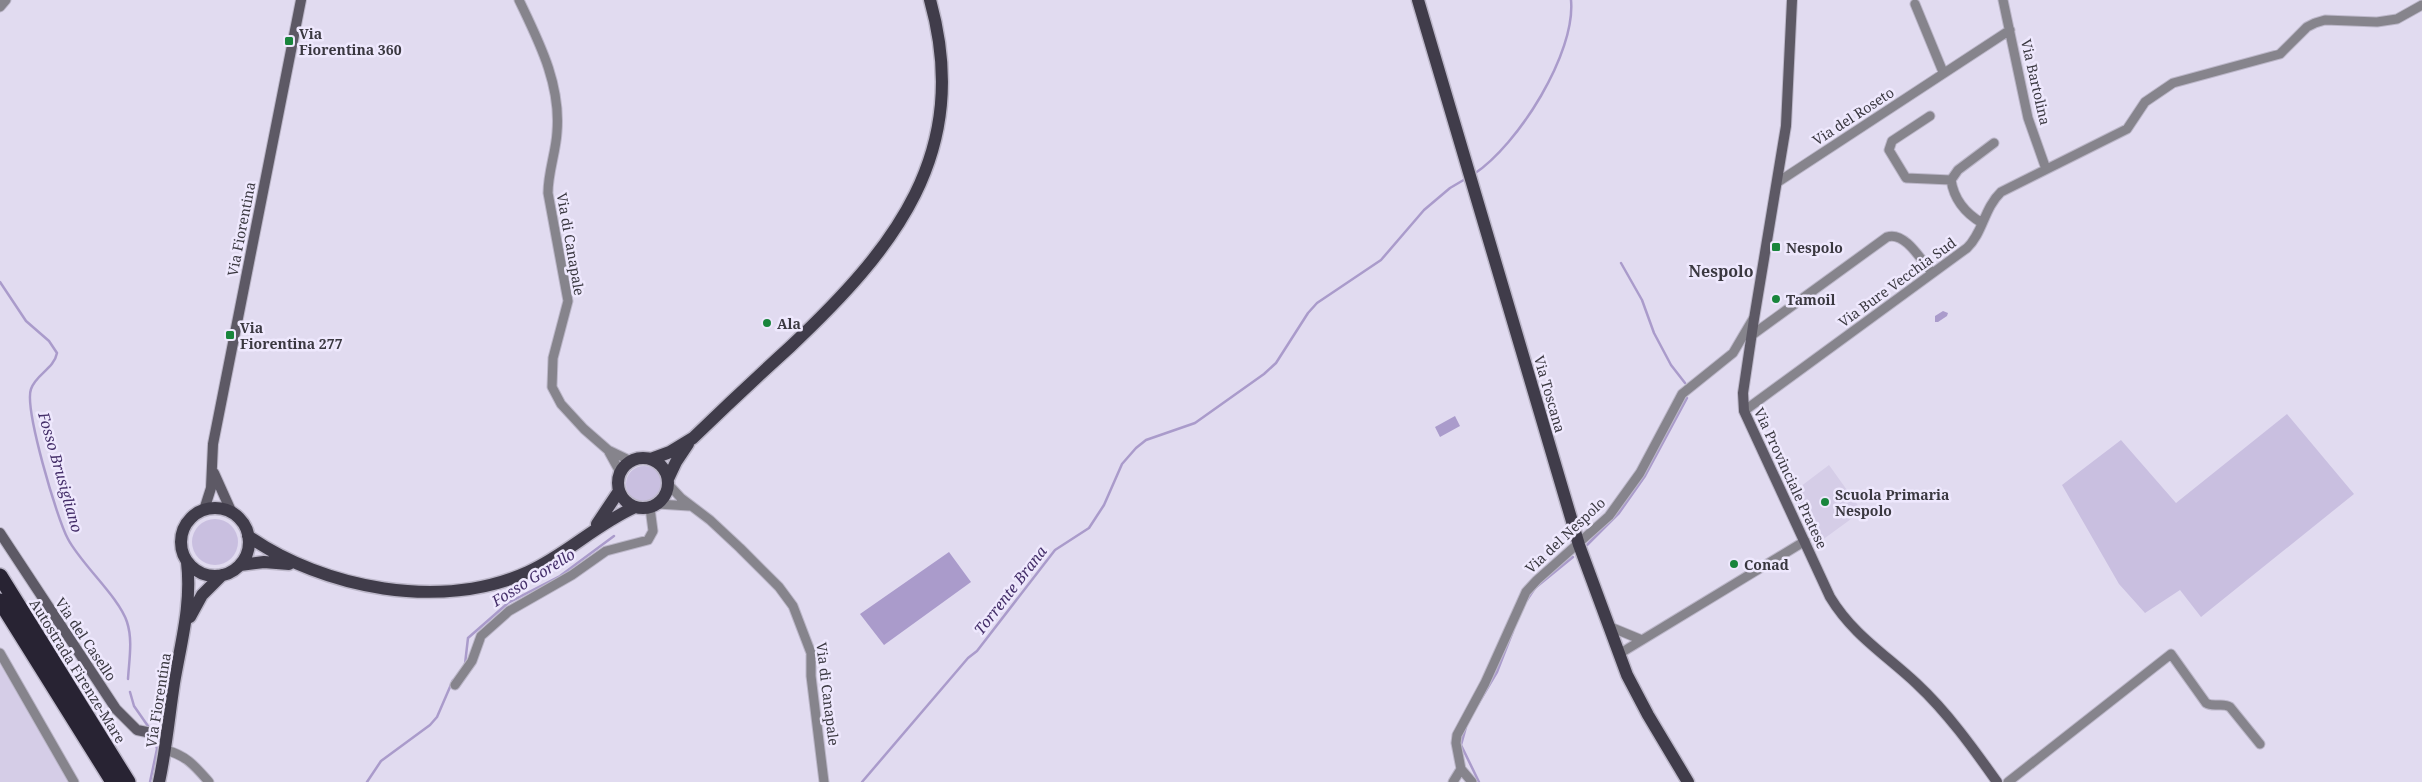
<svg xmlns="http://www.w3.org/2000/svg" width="2422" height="782" font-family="'Noto Serif',serif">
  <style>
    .built { fill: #d5cde7 }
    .green { fill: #c9bfe0 }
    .water { fill: #aa9bcb }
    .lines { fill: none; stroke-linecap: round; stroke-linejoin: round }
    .stream { stroke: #aa9bcb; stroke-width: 2.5 }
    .street-casing { stroke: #bcb7c9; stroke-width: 11 }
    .secondary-casing { stroke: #bcb7c9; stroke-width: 12 }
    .primary-casing { stroke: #bcb7c9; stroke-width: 15 }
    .highway-casing { stroke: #bcb7c9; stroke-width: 18 }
    .street { stroke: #86848c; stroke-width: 9 }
    .secondary { stroke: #5d5965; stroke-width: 10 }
    .primary { stroke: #403c4a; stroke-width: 12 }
    .highway { stroke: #282333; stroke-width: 15 }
    .poi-dot { fill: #19853c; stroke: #eee8fd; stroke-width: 2 }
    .labels { text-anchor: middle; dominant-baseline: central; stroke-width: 5; stroke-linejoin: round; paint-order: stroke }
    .poi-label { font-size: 14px; font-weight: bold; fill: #3a3840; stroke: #eee8fd; text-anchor: start }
    .street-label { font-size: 14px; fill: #3a3840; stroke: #eee8fd }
    .water-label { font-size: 15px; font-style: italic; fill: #442e69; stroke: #eee8fd }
    .quarter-label { font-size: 16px; font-weight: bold; fill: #3a3840; stroke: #eee8fd }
  </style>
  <rect width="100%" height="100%" fill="#e1dbf0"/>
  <path class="built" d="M1829 465 1862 511 1814 546 1792 493Z
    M0 664 69 782H0Z"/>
  <path class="green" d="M2287 414 2354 494 2201 617 2180 590 2145 613 2119 584 2062 485 2121 440 2176 503Z
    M626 484a18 18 0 1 1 36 0a18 18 0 1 1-36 0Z
    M192 542a23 23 0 1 1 46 0a23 23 0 1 1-46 0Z"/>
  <path class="water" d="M1943 311 1948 313 1947 316 1938 322H1935V316Z
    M1455 416 1460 426 1440 437 1435 427Z
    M949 552 971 582 884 645 860 614Z"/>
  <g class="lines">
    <path class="stream" d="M1474 174C1518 145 1576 53 1571 0
      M1621 263 1642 300 1654 333 1671 365 1685 383
      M0 282 26 321 49 341 57 353C54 369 36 374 31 389 24 408 57 519 68 539 81 564 119 597 127 622 133 640 129 661 128 679
      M1587 545 1619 513 1645 476 1687 398
      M1527 600 1535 588 1573 557
      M465 664 468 638 508 603 560 576 614 536
      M130 692 134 706 150 729
      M1478 704 1497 672 1513 631
      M1466 727 1461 745 1479 782
      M150 782 157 749 154 736
      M367 782 381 761 430 725 437 717 453 680
      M862 782 968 658 977 651 1055 550 1089 528 1104 505 1122 464 1136 448 1146 440 1195 423 1264 374 1276 363 1308 313 1317 303 1381 260 1424 210 1450 188 1467 178"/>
    <defs>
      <path id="street" d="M519 0C539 42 561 84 557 132 556 152 548 172 548 193L568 301 553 358 552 387 561 404 584 429 608 450 631 461
        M2003 0 2028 118 2046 169
        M1915 4 1943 72
        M0 7 6 0
        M1930 116 1892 141 1889 150 1906 178 1951 180
        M1778 182 2010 30
        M1982 223C1965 213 1954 200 1951 180L1958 170 1994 143
        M1752 335 1887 237C1905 231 1921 260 1932 273
        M1744 411 1967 248C1983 233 1984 208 2001 192L2127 129 2145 102 2173 83 2280 54 2307 27 2315 23 2325 20 2377 22 2397 19 2422 5
        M609 452 620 472
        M669 485 681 498 710 520 740 548 779 587 793 606 811 653V676L824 782
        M658 504 689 506
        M1608 626 1642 640
        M0 653 74 782
        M1619 654 1805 541
        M455 685 472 661 481 636 509 611 572 575 606 551 648 540 653 531 650 508
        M165 750C186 755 195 766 209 782
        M1461 769 1472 782
        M1453 782 1461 769 1456 743 1457 735 1485 683 1526 592 1537 580 1609 516 1640 473 1682 394 1733 353 1753 319
        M2008 782 2171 654 2206 703C2214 708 2222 702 2230 707L2260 744"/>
      <path id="secondary" d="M1792 0 1786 126 1754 319 1743 393 1744 411 1830 597C1853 635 1885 654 1917 684 1947 712 1973 748 1997 782
        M214 473 232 513
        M204 510 211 488 213 444 301 0
        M0 533 116 709 137 730 166 736"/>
      <path id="primary" d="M1418 0 1579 545 1627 675 1648 715 1688 782
        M618 483a25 25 0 1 1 50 0a25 25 0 1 1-50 0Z
        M651 459 670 452 693 438C725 407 757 377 790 347 894 249 973 153 930 0
        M668 479 676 462 688 444
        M181 542a34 34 0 1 1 68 0a34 34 0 1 1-68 0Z
        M597 524 619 491
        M248 536C324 589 441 611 528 572 566 555 595 525 635 507
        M240 565 264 562 289 564
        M190 617 202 595 222 575
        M159 782C166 750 169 716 174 683 181 642 192 604 187 562"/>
      <path id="highway" d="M0 576 128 782
        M0 601 113 782"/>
    </defs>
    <use href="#street" class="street-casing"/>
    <use href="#secondary" class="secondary-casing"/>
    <use href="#primary" class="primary-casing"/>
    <use href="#highway" class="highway-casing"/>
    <use href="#street" class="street"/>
    <use href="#secondary" class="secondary"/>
    <use href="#primary" class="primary"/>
    <use href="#highway" class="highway"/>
  </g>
  <g class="poi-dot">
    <rect x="284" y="36" width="10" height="10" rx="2.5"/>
    <rect x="1771" y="242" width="10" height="10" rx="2.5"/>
    <circle cx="1776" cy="299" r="5"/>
    <circle cx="767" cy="323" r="5"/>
    <rect x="225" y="330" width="10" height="10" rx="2.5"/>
    <circle cx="1825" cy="502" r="5"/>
    <circle cx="1734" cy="564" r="5"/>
  </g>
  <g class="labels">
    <g class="poi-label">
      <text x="299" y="33">Via<tspan x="299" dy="16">Fiorentina 360</tspan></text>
      <text x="1786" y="247">Nespolo</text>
      <text x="1786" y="299">Tamoil</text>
      <text x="777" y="323">Ala</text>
      <text x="240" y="327">Via<tspan x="240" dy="16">Fiorentina 277</tspan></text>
      <text x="1835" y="494">Scuola Primaria<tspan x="1835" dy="16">Nespolo</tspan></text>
      <text x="1744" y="564">Conad</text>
    </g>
    <g class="street-label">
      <text transform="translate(2036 82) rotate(77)">Via Bartolina</text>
      <text transform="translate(1853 116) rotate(-33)">Via del Roseto</text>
      <text transform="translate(241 229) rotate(-79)">Via Fiorentina</text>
      <text transform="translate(571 244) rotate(80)">Via di Canapale</text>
      <text transform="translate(1897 282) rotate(-36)">Via Bure Vecchia Sud</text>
      <text transform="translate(1550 394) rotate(74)">Via Toscana</text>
      <text transform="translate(1791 478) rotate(65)">Via Provinciale Pratese</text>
      <text transform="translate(1565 535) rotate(-43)">Via del Nespolo</text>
      <text transform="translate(86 639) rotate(56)">Via del Casello</text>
      <text transform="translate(78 671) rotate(58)">Autostrada Firenze-Mare</text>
      <text transform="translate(828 694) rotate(83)">Via di Canapale</text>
      <text transform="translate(158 700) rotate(-81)">Via Fiorentina</text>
    </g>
    <g class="water-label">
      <text transform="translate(61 472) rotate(74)">Fosso Brusigliano</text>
      <text transform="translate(533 577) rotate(-32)">Fosso Gorello</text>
      <text transform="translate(1010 590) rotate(-52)">Torrente Brana</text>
    </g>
    <g class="quarter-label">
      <text x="1721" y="271">Nespolo</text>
    </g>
  </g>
</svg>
